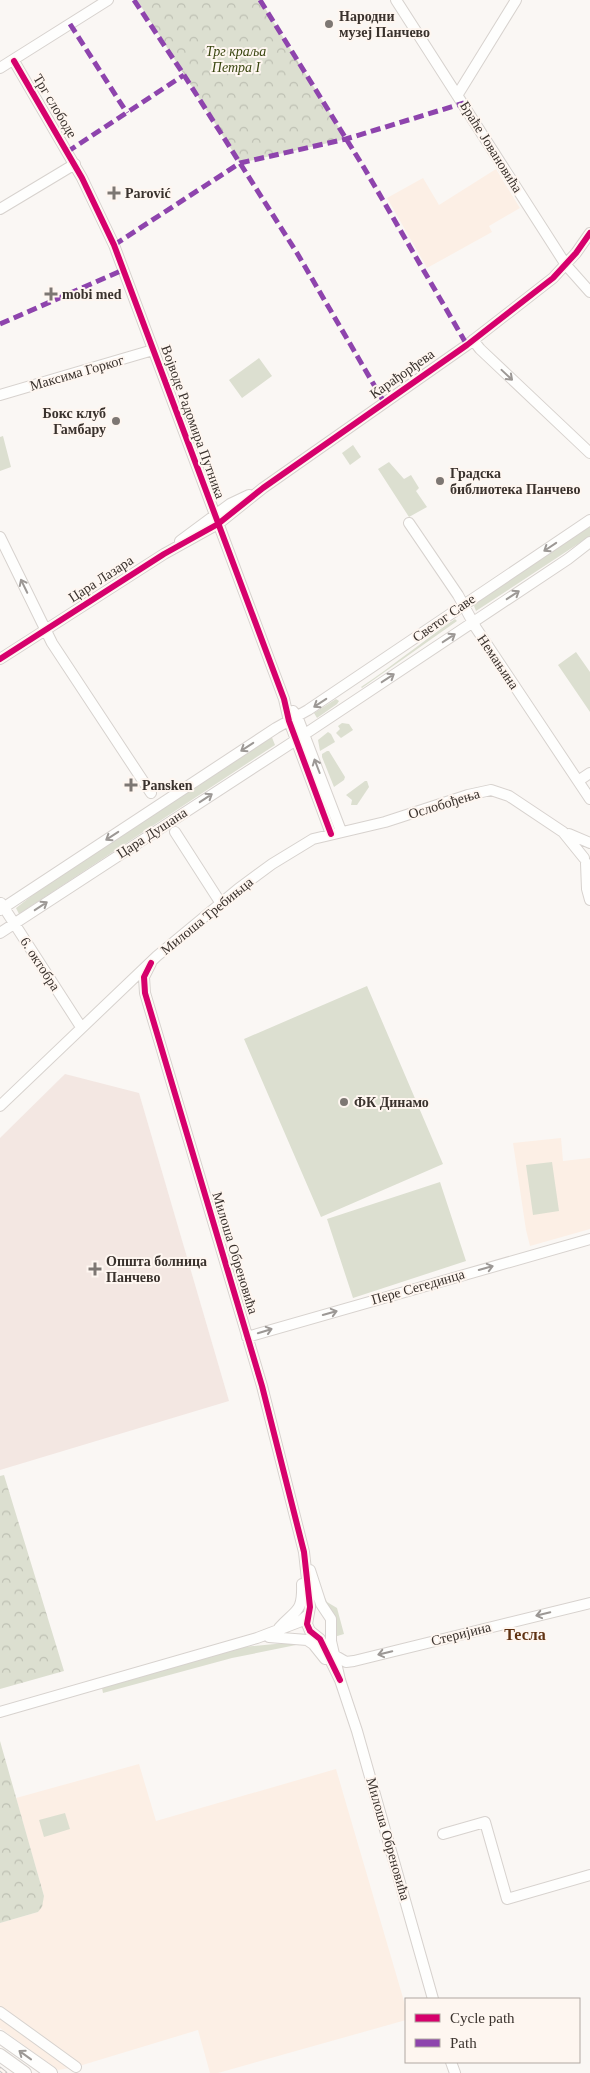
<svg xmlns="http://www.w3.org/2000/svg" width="590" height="2073" font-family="Georgia,serif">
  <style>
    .built { fill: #fcefe5 }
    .medical { fill: #f3e7e2 }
    .green { fill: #dcdfd0 }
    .park { fill: url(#park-crowns) }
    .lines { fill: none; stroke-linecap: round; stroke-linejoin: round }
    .minor-casing { stroke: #d7d2ce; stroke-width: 12 }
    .major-casing { stroke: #d7d2ce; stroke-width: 14 }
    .minor { stroke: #fefefd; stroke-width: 10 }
    .major { stroke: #fefefd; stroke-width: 12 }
    .rail-casing { stroke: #cac8c7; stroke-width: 4.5 }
    .rail { stroke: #fef6f0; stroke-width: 2.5; stroke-dasharray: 8; stroke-linecap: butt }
    .quiet { stroke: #8e44ad; stroke-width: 5; stroke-dasharray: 10 5; stroke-linecap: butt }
    .cycleway-casing { stroke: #fef6f0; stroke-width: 9 }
    .cycleway { stroke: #d6006c; stroke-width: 6 }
    .oneway { stroke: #9c9895 }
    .poi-dot { fill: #7d7773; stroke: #fef6f0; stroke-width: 2 }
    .labels { text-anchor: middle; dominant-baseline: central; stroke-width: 4; stroke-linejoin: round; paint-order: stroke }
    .poi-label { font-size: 14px; font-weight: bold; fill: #3a322d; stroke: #fef6f0; text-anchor: start }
    .park-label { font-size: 14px; font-style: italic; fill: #3a4610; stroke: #fef6f0 }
    .street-label { font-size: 14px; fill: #3a322d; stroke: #fef6f0 }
    .quarter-label { font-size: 16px; font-weight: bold; fill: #603212; stroke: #fef6f0 }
  </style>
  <defs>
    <pattern id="park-crowns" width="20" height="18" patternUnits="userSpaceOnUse" patternTransform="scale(1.25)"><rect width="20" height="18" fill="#dcdfd0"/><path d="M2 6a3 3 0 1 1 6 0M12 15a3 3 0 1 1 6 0" fill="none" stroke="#bec0b3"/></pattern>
  </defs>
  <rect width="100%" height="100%" fill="#faf7f4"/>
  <path class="built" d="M496 169 520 208 489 226 492 232 427 268 387 198 423 178 439 205Z
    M561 1138 563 1161 590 1158V1229L530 1246 526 1230 513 1143Z
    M139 1764 156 1821 336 1769 406 2008V2020L218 2073H210L198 2030 76 2067 58 2070 0 2028V1923L38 1912 44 1896 16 1798Z"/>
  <path class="medical" d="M65 1074 139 1093 229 1401 0 1470V1138Z"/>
  <path class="green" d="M259 358 272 376 242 398 229 380Z
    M3 436 11 467 0 471V437Z
    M353 445 361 457 350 465 342 453Z
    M389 462 404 479 411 475 419 488 416 491 427 507 409 517 378 469Z
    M590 523V536L476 611 474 606 476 603Z
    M455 619 457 621 362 688 361 687C394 665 423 641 455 619Z
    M576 652 590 672V712L558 665Z
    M336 699 339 701 337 704 317 718 314 713Z
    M342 723 349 724 353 730 341 738 336 733 340 729 338 726Z
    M328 732 331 734 335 742 320 751 318 740Z
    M271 735 275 745 19 914 16 908 52 880Z
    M327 751H329L345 777 344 780 334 787 322 757V754Z
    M365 781H367L369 787 357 805H351L352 800 346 795Z
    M367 986 443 1164 321 1217 244 1039Z
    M552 1162 559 1211 533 1215 526 1165Z
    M440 1182 466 1261 353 1298 327 1219Z
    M325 1598 327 1602 337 1608 344 1634 334 1637 322 1599Z
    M296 1642V1645L232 1658 103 1693 102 1688 151 1671 242 1647Z
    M65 1813 70 1829 44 1837 39 1820Z"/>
  <path class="park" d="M137 0H260L346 139 240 163Z
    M4 1475 64 1671 0 1689V1476Z
    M0 1741 44 1896 42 1907 38 1912 0 1923Z"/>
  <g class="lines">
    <defs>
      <path id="minor" d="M396 0 566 265 590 292
        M14 61 82 178 114 245 284 699 289 721 331 834
        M0 68 108 0
        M458 94 516 0
        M0 209 75 164
        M473 340 480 349 590 453
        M0 395 153 350
        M409 523 458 595 476 628 590 799
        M0 537 52 643 151 793
        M180 541 230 504 249 495
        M0 659 164 554 218 524 263 488 467 345 553 278 576 253 590 233
        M293 711 297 716 341 831
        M578 781 590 773
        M175 832 220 902
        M569 834 590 843
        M586 863 587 889 590 900
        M1 903 81 1027
        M0 910 276 728 308 710 590 520
        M0 933 296 740 568 559 590 542
        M151 963 144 977 145 993 262 1386 304 1552 310 1607 307 1624 310 1631 320 1639 340 1680
        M0 1106 157 956 238 889 272 864 313 839 385 822 468 795 491 790 509 796 563 832 584 858
        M247 1337 590 1239
        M310 1570 321 1604 331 1619V1641L340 1680 357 1731 433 1999
        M279 1628C296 1609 303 1613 302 1584
        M269 1637 307 1640 313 1644 325 1659
        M334 1655 346 1662 354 1661 590 1603
        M0 1712 257 1638 299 1622 308 1615
        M443 1834 485 1822 507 1899 590 1875
        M0 2012 76 2067
        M451 2062 455 2073"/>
      <path id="major" d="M0 2037 51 2073
        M0 2055 25 2073"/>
    </defs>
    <use href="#minor" class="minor-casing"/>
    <use href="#major" class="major-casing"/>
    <use href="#minor" class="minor"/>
    <use href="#major" class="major"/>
    <defs>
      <path id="rail" d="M0 2069 5 2073"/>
    </defs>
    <use href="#rail" class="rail-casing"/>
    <use href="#rail" class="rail"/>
    <path class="quiet" d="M134 0 184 75 297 253 384 402
      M260 0 363 166 467 345
      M70 24 127 113
      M67 152 184 75
      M114 245 240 163 346 139 464 103
      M0 324 123 270"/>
    <defs>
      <path id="cycleway" d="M14 61 82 178 114 245 284 699 289 721 331 834
        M0 659 164 554 218 524 263 488 467 345 553 278 576 253 590 233
        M151 963 144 977 145 993 262 1386 304 1552 310 1607 307 1624 310 1631 320 1639 340 1680"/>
    </defs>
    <use href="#cycleway" class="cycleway-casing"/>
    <use href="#cycleway" class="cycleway"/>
  </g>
  <defs><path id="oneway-shaft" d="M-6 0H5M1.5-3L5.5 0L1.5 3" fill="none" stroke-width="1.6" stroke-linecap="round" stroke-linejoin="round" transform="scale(1.25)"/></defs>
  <g class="oneway">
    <use href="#oneway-shaft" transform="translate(507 375) rotate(43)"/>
    <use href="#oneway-shaft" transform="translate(550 547) rotate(146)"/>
    <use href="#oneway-shaft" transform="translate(24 586) rotate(-116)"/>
    <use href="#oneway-shaft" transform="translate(513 595) rotate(-33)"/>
    <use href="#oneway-shaft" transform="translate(449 638) rotate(-33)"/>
    <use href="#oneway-shaft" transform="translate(388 678) rotate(-33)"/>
    <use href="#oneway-shaft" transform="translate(320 703) rotate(147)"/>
    <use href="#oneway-shaft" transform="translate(247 747) rotate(147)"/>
    <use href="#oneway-shaft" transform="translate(317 766) rotate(-111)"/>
    <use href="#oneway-shaft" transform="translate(206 798) rotate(-33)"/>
    <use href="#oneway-shaft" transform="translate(112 836) rotate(147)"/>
    <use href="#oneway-shaft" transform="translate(41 906) rotate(-33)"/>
    <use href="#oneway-shaft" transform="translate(486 1268) rotate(-16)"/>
    <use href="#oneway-shaft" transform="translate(330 1313) rotate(-16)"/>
    <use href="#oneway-shaft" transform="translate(265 1331) rotate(-17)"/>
    <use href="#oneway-shaft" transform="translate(543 1614) rotate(166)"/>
    <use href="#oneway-shaft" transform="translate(385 1653) rotate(166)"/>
    <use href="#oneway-shaft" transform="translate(25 2055) rotate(-144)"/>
  </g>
  <g class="poi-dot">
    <circle cx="329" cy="24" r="5"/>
    <path d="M111.5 185.5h5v5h5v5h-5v5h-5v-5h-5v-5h5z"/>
    <path d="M48.5 286.5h5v5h5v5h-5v5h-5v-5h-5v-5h5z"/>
    <circle cx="116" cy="421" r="5"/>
    <circle cx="440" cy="481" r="5"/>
    <path d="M128.5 777.5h5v5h5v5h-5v5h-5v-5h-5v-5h5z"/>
    <circle cx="344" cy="1102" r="5"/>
    <path d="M92.5 1261.5h5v5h5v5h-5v5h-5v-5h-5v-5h5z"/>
  </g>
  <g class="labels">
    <g class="poi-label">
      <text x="339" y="16">Народни<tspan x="339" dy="16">музеј Панчево</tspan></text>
      <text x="125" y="193">Parović</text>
      <text x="62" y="294">mobi med</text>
      <text x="106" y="413" text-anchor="end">Бокс клуб<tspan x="106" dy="16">Гамбару</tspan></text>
      <text x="450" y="473">Градска<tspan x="450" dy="16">библиотека Панчево</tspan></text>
      <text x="142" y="785">Pansken</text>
      <text x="354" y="1102">ФК Динамо</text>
      <text x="106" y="1261">Општа болница<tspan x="106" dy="16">Панчево</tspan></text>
    </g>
    <g class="park-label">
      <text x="236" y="51">Трг краља<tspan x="236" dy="16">Петра I</tspan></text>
    </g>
    <g class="street-label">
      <text transform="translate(55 106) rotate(59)">Трг слободе</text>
      <text transform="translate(491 147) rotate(58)">Браће Јовановића</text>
      <text transform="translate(77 373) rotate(-16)">Максима Горког</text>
      <text transform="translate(402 374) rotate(-35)">Карађорђева</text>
      <text transform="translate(193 422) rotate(70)">Војводе Радомира Путника</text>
      <text transform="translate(101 579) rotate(-33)">Цара Лазара</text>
      <text transform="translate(444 618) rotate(-35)">Светог Саве</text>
      <text transform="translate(498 662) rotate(56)">Немањина</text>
      <text transform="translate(444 804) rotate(-17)">Ослобођења</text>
      <text transform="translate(152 833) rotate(-33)">Цара Душана</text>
      <text transform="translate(207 916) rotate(-39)">Милоша Требињца</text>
      <text transform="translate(40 964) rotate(57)">6. октобра</text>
      <text transform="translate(235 1253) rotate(73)">Милоша Обреновића</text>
      <text transform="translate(418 1287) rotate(-16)">Пере Сегединца</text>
      <text transform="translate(461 1634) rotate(-14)">Стеријина</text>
      <text transform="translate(388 1839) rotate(74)">Милоша Обреновића</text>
    </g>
    <g class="quarter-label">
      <text x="525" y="1634">Тесла</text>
    </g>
  </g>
  <rect x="405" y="1998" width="175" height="65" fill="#fef6f0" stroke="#b0a8a2"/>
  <rect x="415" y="2014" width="25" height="8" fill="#d6006c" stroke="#b0a8a2"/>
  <text x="450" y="2023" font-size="15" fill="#3a322d">Cycle path</text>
  <rect x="415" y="2039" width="25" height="8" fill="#8e44ad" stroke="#b0a8a2"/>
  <text x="450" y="2048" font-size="15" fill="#3a322d">Path</text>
</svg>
